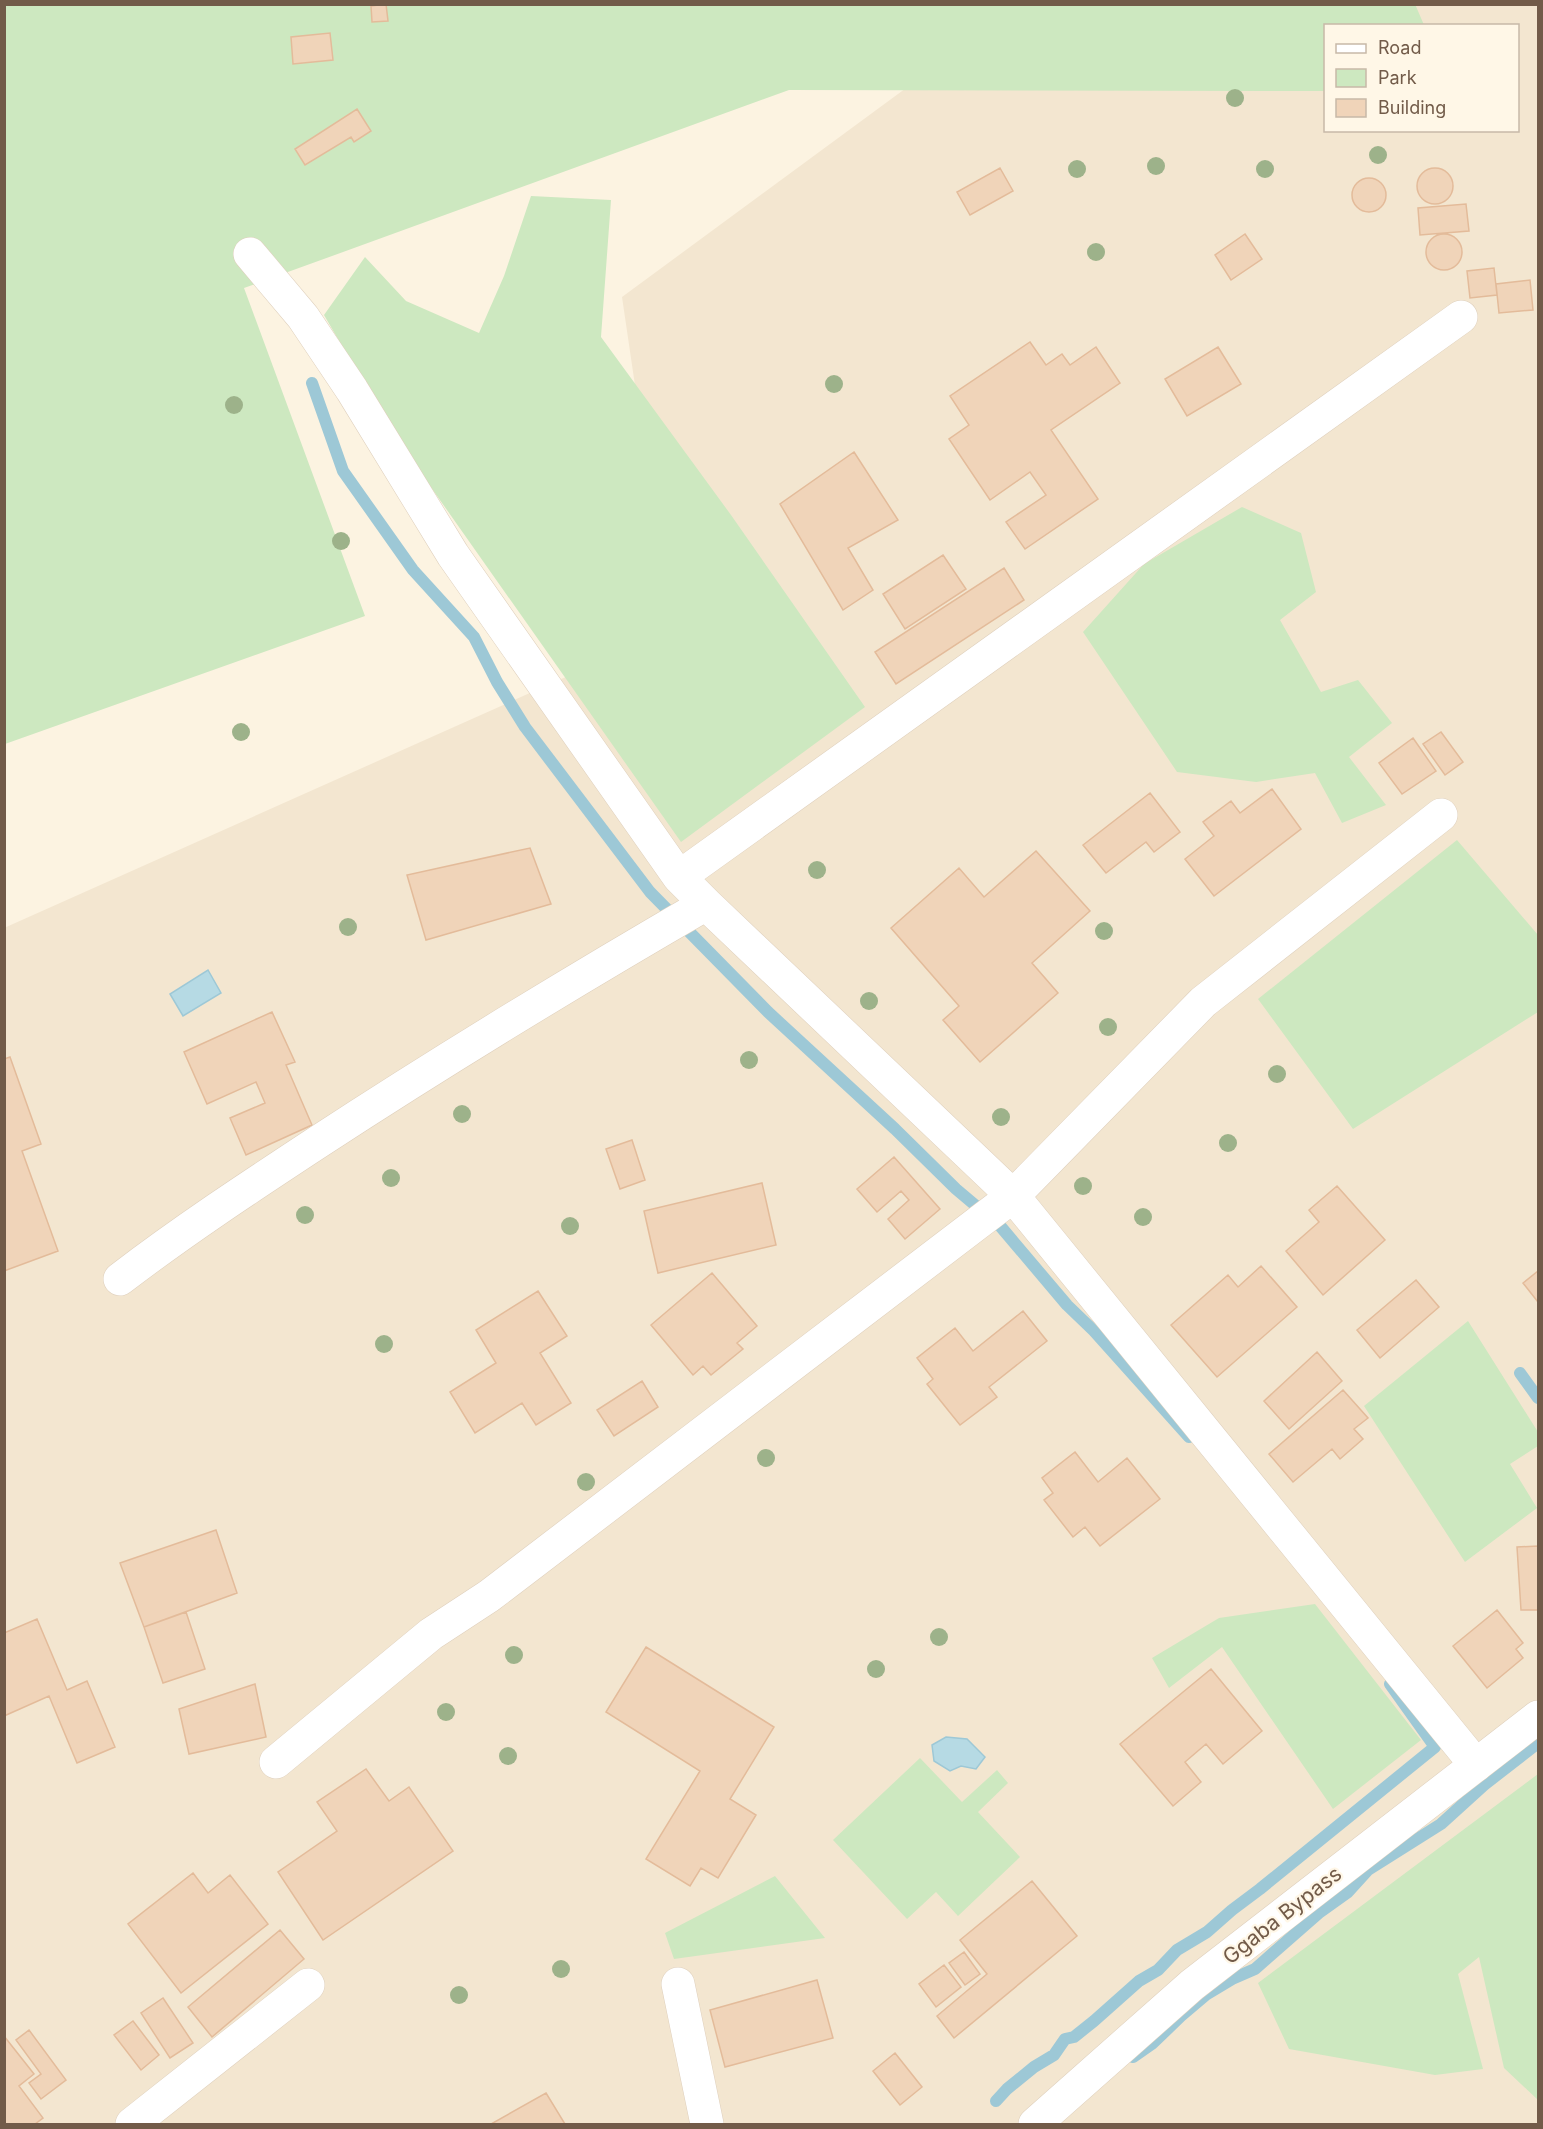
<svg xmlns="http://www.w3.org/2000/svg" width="1543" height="2129" font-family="Inter,sans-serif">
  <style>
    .residential { fill: #f3e6d0; fill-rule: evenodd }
    .green { fill: #cde8c0 }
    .water { fill: #b6dae4; stroke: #9dc8d6; stroke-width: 1.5 }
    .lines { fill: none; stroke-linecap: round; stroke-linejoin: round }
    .stream { stroke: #9dc8d6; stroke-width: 12 }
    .building { fill: #f0d4b9; stroke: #e3bb9a; stroke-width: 1.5 }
    .minor-casing { stroke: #dfd0bd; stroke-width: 34 }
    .tertiary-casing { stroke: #dfd0bd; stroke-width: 34 }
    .minor { stroke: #fff; stroke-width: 33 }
    .tertiary { stroke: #fff; stroke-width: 33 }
    .tree { fill: #9db28a }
    .labels { text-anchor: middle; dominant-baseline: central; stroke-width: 4.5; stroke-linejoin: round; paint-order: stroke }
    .street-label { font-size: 21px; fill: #725b49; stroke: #fff7e7 }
  </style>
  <rect width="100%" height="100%" fill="#fcf3e1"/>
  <path class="residential" d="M1019 5H1538V2124H5L4 928 671 630 622 297ZM1326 26H1518V130H1326Z"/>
  <path class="green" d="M1415 4 1424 25 1326 26 1325 91 789 90 244 288 365 616 5 744 4 5Z
    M531 196 611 200 601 337 731 515 865 707 681 842 392 432 324 315 365 257 406 301 479 333 504 276Z
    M1242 507 1301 533 1316 592 1280 620 1321 692 1358 680 1392 723 1349 757 1386 805 1342 823 1315 773 1256 782 1177 772 1083 632 1144 564Z
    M1457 840 1538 935V1012L1353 1129 1258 999Z
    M1468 1321 1538 1432V1446L1510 1464 1537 1508 1465 1562 1364 1406Z
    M1315 1604 1421 1740 1333 1809 1222 1647 1169 1688 1152 1658 1219 1618Z
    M920 1758 962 1802 997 1770 1008 1783 978 1812 1020 1857 958 1916 936 1892 907 1919 833 1840Z
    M1538 1774V2100L1504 2068 1479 1957 1458 1974 1483 2069 1435 2075 1289 2049 1258 1983Z
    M775 1876 825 1938 674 1959 665 1933Z"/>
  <path class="water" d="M208 970 221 993 183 1016 170 994Z
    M946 1737 967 1739 985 1757 976 1769 961 1766 950 1771 934 1761 932 1745Z"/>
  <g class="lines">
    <path class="stream" d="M312 383 343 471 413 570 474 637 497 682 525 727 650 892 768 1012 895 1129 956 1189 1001 1227 1067 1305 1094 1331 1189 1437
      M1520 1373 1538 1398
      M1133 2057 1153 2043 1181 2016 1207 1994 1232 1979 1255 1969 1320 1912 1348 1892 1368 1870 1441 1824 1484 1785 1538 1743
      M996 2101 1007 2089 1034 2067 1054 2055 1065 2039 1074 2037 1094 2021 1139 1981 1158 1970 1177 1950 1207 1932 1232 1910 1260 1889 1435 1747 1390 1684"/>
  </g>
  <path class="building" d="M386 4 388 21 372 22 371 6Z
    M330 33 333 60 293 64 291 37Z
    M357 109 371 131 354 142 351 137 305 165 295 149Z
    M1417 186a18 18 0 1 1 36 0a18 18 0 1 1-36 0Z
    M1000 168 1013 191 970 215 957 192Z
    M1352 195a17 17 0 1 1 34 0a17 17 0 1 1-34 0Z
    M1466 204 1469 231 1420 235 1418 208Z
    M1426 252a18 18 0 1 1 36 0a18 18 0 1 1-36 0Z
    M1245 234 1262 259 1231 280 1215 255Z
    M1494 268 1497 295 1470 298 1467 271Z
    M1530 280 1533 310 1499 313 1496 284Z
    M1030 342 1046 365 1062 354 1070 365 1096 347 1120 383 1051 430 1098 499 1025 549 1006 522 1046 495 1030 472 990 500 949 439 969 425 950 396Z
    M1218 347 1241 384 1187 416 1165 379Z
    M854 452 898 520 848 548 873 590 843 610 780 504Z
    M943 555 966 589 905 629 883 594Z
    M1004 568 1024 600 896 684 875 652Z
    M1441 732 1463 762 1445 775 1423 744Z
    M1413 738 1436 771 1402 794 1379 763Z
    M1272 789 1301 829 1214 896 1185 859 1214 836 1203 822 1231 801 1240 813Z
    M1150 793 1180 832 1154 852 1146 842 1106 873 1083 845Z
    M530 848 551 904 426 940 407 875Z
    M1036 851 1090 911 1032 963 1058 993 980 1062 943 1020 959 1006 891 928 959 868 984 897Z
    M272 1012 295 1062 286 1065 312 1125 246 1155 230 1118 265 1103 256 1082 207 1104 184 1052Z
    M10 1057 41 1144 22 1151 58 1251 4 1271V1059Z
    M632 1140 645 1180 620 1189 606 1149Z
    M894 1157 940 1209 905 1239 888 1219 909 1200 901 1191 877 1212 857 1189Z
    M762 1183 776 1245 658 1273 644 1211Z
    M1337 1186 1385 1240 1323 1295 1286 1251 1319 1222 1309 1210Z
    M1261 1266 1297 1307 1217 1377 1171 1325 1228 1275 1238 1287Z
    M1538 1271V1302L1523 1283Z
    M712 1273 757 1326 737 1343 743 1349 711 1375 703 1366 693 1375 651 1325Z
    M1416 1280 1439 1307 1380 1358 1357 1330Z
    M538 1291 567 1336 540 1353 571 1403 536 1425 522 1403 475 1433 450 1392 496 1363 476 1330Z
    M1023 1311 1047 1341 989 1387 997 1397 960 1425 927 1384 933 1379 917 1358 955 1328 973 1351Z
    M1317 1352 1342 1381 1289 1429 1264 1401Z
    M642 1381 658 1407 614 1436 597 1410Z
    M1343 1390 1368 1418 1354 1429 1363 1439 1340 1459 1332 1449 1293 1482 1269 1454Z
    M1075 1452 1098 1482 1127 1458 1160 1499 1100 1546 1085 1527 1073 1537 1044 1500 1053 1493 1042 1478Z
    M216 1530 237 1593 144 1627 120 1563Z
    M1538 1546V1610H1521L1517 1547Z
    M1497 1610 1523 1643 1516 1649 1523 1658 1487 1688 1453 1646Z
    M186 1612 205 1669 163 1683 144 1627Z
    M37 1619 67 1690 87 1681 115 1747 77 1763 49 1696 4 1716V1633Z
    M646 1647 774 1727 730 1799 756 1815 718 1878 701 1868 690 1886 646 1859 700 1771 606 1712Z
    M1211 1669 1262 1731 1223 1764 1206 1744 1185 1762 1201 1782 1173 1806 1120 1744Z
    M255 1684 266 1737 189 1754 179 1709Z
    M366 1769 389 1801 409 1787 453 1851 323 1940 278 1872 337 1831 317 1802Z
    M193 1873 208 1893 230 1875 268 1924 181 1993 128 1924Z
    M1032 1881 1077 1936 954 2038 937 2016 987 1974 960 1940Z
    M280 1930 304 1959 212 2037 188 2007Z
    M964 1952 980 1974 965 1985 949 1963Z
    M944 1965 961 1987 936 2007 919 1984Z
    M817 1980 833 2038 725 2067 710 2010Z
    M163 1998 193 2043 170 2058 141 2013Z
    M133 2021 159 2055 141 2070 114 2035Z
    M29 2030 66 2080 41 2099 29 2083 41 2074 16 2040Z
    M4 2036 34 2074 19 2086 43 2118 35 2124H4Z
    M895 2053 922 2087 900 2105 873 2071Z
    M546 2093 565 2124H491Z"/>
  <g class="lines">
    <defs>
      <path id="minor" d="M250 254 303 317 352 390 453 555 679 877
        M1441 815 1203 1002 1013 1196 1476 1765
        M706 904 679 877 1461 317
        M120 1279C184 1230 251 1186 318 1142 445 1059 575 980 706 904L1013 1196 489 1596 431 1634 276 1762
        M678 1984 707 2124
        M132 2124 308 1985"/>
      <path id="tertiary" d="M1035 2124 1192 1985 1538 1717"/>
    </defs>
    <use href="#minor" class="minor-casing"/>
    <use href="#tertiary" class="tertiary-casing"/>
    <use href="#minor" class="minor"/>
    <use href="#tertiary" class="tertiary"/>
  </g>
  <g class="tree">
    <circle cx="1235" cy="98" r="9"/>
    <circle cx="1378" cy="155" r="9"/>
    <circle cx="1156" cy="166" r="9"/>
    <circle cx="1077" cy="169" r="9"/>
    <circle cx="1265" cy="169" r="9"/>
    <circle cx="1096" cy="252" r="9"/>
    <circle cx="834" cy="384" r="9"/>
    <circle cx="234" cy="405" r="9"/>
    <circle cx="341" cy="541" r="9"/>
    <circle cx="241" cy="732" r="9"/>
    <circle cx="817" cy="870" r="9"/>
    <circle cx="348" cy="927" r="9"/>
    <circle cx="1104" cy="931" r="9"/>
    <circle cx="869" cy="1001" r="9"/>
    <circle cx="1108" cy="1027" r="9"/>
    <circle cx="749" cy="1060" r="9"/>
    <circle cx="1277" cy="1074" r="9"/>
    <circle cx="462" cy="1114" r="9"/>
    <circle cx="1001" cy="1117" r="9"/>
    <circle cx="1228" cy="1143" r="9"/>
    <circle cx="391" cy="1178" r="9"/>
    <circle cx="1083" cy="1186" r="9"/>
    <circle cx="305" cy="1215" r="9"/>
    <circle cx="1143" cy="1217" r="9"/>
    <circle cx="570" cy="1226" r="9"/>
    <circle cx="384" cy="1344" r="9"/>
    <circle cx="766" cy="1458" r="9"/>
    <circle cx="586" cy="1482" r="9"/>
    <circle cx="939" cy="1637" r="9"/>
    <circle cx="514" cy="1655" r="9"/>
    <circle cx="876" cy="1669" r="9"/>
    <circle cx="446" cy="1712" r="9"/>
    <circle cx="508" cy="1756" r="9"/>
    <circle cx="561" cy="1969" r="9"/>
    <circle cx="459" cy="1995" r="9"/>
  </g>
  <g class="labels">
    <g class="street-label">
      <text transform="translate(1282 1915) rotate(-38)">Ggaba Bypass</text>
    </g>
  </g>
  <rect width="1543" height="2129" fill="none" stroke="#725b49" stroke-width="12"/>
  <rect x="1324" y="24" width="195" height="108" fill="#fff7e7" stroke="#c7b9a8" stroke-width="1.5"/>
  <rect x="1336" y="44" width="30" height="9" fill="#ffffff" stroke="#c7b9a8" stroke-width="1.5"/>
  <text x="1378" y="54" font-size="18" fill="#725b49">Road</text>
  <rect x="1336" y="69" width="30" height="18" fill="#cde8c0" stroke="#c7b9a8" stroke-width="1.5"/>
  <text x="1378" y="84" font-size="18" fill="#725b49">Park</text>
  <rect x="1336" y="99" width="30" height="18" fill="#f0d4b9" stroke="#c7b9a8" stroke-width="1.5"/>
  <text x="1378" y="114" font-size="18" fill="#725b49">Building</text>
</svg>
